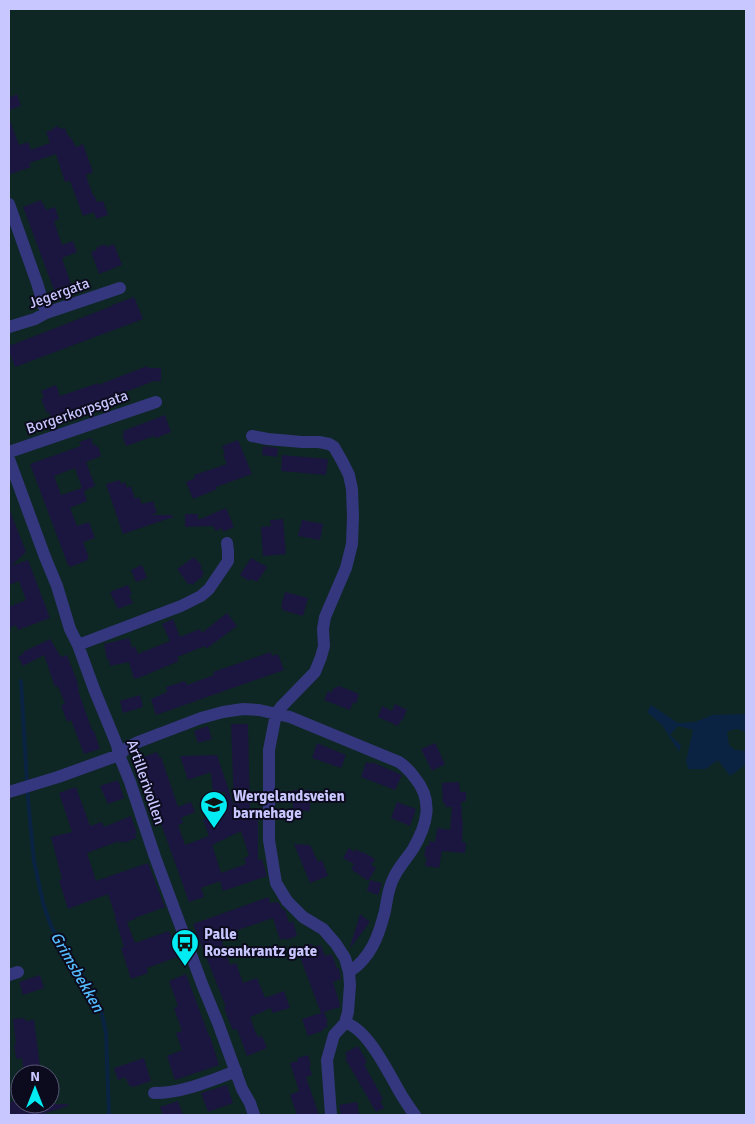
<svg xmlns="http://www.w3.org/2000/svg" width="755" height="1124" font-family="Signika,sans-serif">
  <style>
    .green { fill: #0e2724; fill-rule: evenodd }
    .water { fill: #0a2342 }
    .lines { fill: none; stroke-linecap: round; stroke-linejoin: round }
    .stream { stroke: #0a2342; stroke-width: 4 }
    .building { fill: #1b163f; fill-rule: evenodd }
    .minor { stroke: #34377e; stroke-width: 12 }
    .labels { text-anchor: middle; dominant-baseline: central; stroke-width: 4; stroke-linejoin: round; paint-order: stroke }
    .street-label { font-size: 15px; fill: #c9c7ff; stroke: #0c0b1d }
    .poi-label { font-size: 15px; font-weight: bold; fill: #c9c7ff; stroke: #0c0b1d; text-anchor: start }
    .water-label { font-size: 16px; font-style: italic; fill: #55bdff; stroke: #0c0b1d }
  </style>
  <rect width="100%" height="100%" fill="#0c0b1d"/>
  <path class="green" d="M9 9H746V1115H9ZM20 1074H50V1104H20Z"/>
  <path class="water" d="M651 705 678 723 695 722 712 715 745 714 746 711V733C739 728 735 728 727 732L729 745 735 750 746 751V764L730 776 718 760 706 769H688L686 761 693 730 678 726 670 735 681 745 679 752 662 725 647 712Z"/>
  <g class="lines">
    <path class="stream" d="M21 681 28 800 34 861 43 903 51 926 69 958 88 984 101 1009 106 1033 109 1115"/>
  </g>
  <path class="building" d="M17 94 21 106 9 110V98Z
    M9 121H10L19 145 28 142 31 150 50 143 46 132 52 130 56 126 62 129 65 128 67 134 71 138 76 147 83 144 93 172 86 175 93 196 94 195 97 202 103 201 108 215 96 219 94 212 83 216 70 181 65 182 56 154 29 163 31 167 11 174 9 168Z
    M41 200 42 204 43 203 46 210 55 207 59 219 54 221 62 245 73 241 77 252 62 258 71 284 54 290 23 207Z
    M105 244 106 247 114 244 122 265 99 274 91 252 97 250 96 248Z
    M134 297 143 319 15 367 9 351V346L112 306V305Z
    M147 366 148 368H161V381H154L52 420 49 412 47 413 41 399 44 398 41 391 56 385 60 396 98 383V385Z
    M165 415 171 432 156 438 154 436 126 446 122 434H124L123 431Z
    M91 438 93 445 95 444 96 447 98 446 101 456 86 462 95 486 84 491 87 501 70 508 77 526 89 522 95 538 83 542 89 558H87L88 560 70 567 69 565H68L30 464 81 446 79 442ZM75 468 82 488 61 495 54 476Z
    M238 440 252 474 216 487 217 489 193 499 186 482 195 478 194 475 227 464 223 455 225 454 222 446Z
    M263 446 278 448 277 457 262 455Z
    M282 455 328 459 326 475 281 471Z
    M120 480 121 484 125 482 127 488 131 486 135 499 139 497 142 504 153 501 157 513 150 515H173V517L123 534 106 484Z
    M226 508 234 527 223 532 222 528 216 531 213 526 184 527 185 526V514H198V520Z
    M9 511H10L26 552 11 566 28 560 50 618 18 630 16 625 9 628V607L26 600 19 581 9 585Z
    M283 519 286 554 263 556 261 527 271 526 270 520Z
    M302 520 323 524 320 540 298 536Z
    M194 557 202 566 200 568 204 573 202 575 203 576 192 585 191 583 189 585 177 569Z
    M251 558 267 567 257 582 251 579 249 581 240 575Z
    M142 565 147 578 136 582 131 570Z
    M128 585 132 594 129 595 133 603 118 609 110 592Z
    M285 592 308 598 303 616 282 610 283 608 281 607Z
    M227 613 237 626 206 649 205 646 177 657 179 661 141 677 134 679 129 662 110 666 109 659 107 660 104 644 129 638 132 648 135 646 138 654 170 641 162 624 173 619 180 637 200 629 202 633Z
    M50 639 61 657 67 655 77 681 79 690H78L92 730 94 731 100 749 84 754 71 720 67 722 61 705 65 704 58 686 55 687 44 655 23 666 18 657 24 653 23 652Z
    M271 652 272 656 278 654 284 670 156 715 151 699 167 692 166 687 185 681 187 685 214 675 213 672Z
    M339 686 359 694 356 704 353 702 350 710 324 700 328 691 331 693 334 688Z
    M140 695 143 707 123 713 120 701Z
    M395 704 407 710 402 721 401 720 398 726 378 717 382 706 392 711Z
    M231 724H248L250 810H258V860L262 859 267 876 223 891 220 881 201 888 204 897 189 902 138 759 157 752 159 757H161L178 807 191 802 195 812 181 818 183 823 178 825 185 845 209 836 203 819 226 811 225 792 213 793 211 772 188 780 180 756 217 755 234 806ZM241 831 249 856 244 858 246 864 221 873 212 845Z
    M208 726 212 739 198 743 194 731Z
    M317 743 346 755 341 768 312 758Z
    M435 743 445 764 432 771 421 749Z
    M366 762 371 764 372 762 402 775 395 790 361 777Z
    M118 780 124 798 108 804 100 786Z
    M459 782 460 792H466V801L461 802 462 821H463L462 842 466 843 465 853 442 851 439 868 425 866 427 857H424L426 845 429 846V841L435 842 437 828 450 830 452 807H445V803H443L442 783Z
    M76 787 90 826 102 822 104 827 131 816 137 833 135 834 136 838 124 843 123 841 119 843V841L87 853 96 881 148 863 165 907 135 918V919L127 922 135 943 169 931 177 952 175 953 177 957 147 968 148 973 131 979 121 948 124 947 115 918H116L108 894 68 909 59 880 62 879 51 837 72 832 59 793Z
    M293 790H310V811H293Z
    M397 802 416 809 410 826 391 818Z
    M294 844 310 845 318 862 322 860 328 876 310 883Z
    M349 848 354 852 356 849 362 853 363 852 375 859 371 865 376 868 368 881 351 869 354 864 343 858Z
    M370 880 382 883 378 895 367 891Z
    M269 897 270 903 278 902 282 909 285 910 289 923 293 921 297 936 286 940V938L280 940 273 918 220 936 230 965 236 963 243 983 257 978 265 998 284 991 290 1008 272 1013 271 1008 250 1017 256 1034H257L258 1037 262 1036 267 1048 247 1056 237 1029 233 1030 227 1016 224 1007H226L193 924Z
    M360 914 370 922 351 947H350Z
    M312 944 313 947 321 945 325 956 332 954 337 969 339 968 341 979 333 982 340 1005V1007L324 1012 328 1022 326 1023 328 1027 323 1028 324 1030 308 1036 302 1019 321 1013 297 949Z
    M186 974 209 1036H210L219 1065 175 1080 167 1056 182 1050 176 1033 182 1031 174 1008 178 1006 169 981Z
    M40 975 44 988 23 995 19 982Z
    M25 1018V1021L34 1020 41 1074H24L22 1058 16 1059 14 1044H16L13 1019Z
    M358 1046 367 1062 364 1064 383 1099 380 1101 384 1108 376 1112 345 1058 347 1057 345 1053Z
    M308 1055 311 1065 309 1066 312 1075 306 1077 319 1115H297L290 1095 299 1091 290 1063 298 1061 297 1058Z
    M144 1058 151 1081 133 1087 129 1085 125 1077 118 1080 114 1068Z
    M227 1085 233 1103 208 1112 201 1093Z
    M18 1099 19 1104H68V1106L40 1115H9V1103Z
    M178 1101 183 1115H163L160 1107Z
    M357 1102 359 1114 358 1115H341L339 1105Z"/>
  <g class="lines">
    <path class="minor" d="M9 204 37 283 46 313
      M9 327 35 319 46 313 120 288
      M252 436 268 439 302 442H319L329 444 334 447 342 461 349 475 352 489 353 517 352 544 346 568 325 617 323 629 324 646 321 657 315 672 281 707 276 714 269 750V840L276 883 287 901 303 917 323 929 336 944 345 958 349 972 350 985 348 1012 345 1023 334 1035 327 1060 331 1115
      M9 452 156 402
      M9 459 45 557 57 586 70 629 78 645 94 689 117 745 119 755 130 782 155 857 202 984 218 1023 242 1089 250 1103 254 1115
      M78 645 181 606 201 596 209 589 228 561V551L227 543
      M9 792 58 777 119 755 127 748 138 742 201 718 223 712 243 709 259 710 290 717 399 762C405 766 410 771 415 778 434 801 427 825 413 849 407 858 399 867 394 877 388 888 387 900 385 911 379 935 371 958 349 972
      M9 975 18 972
      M345 1023C368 1028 390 1076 402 1096 406 1102 410 1109 415 1115
      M154 1093C182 1093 210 1081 236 1071"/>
  </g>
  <defs>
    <symbol id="school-pin" viewBox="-11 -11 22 30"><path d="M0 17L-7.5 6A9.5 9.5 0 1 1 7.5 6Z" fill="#00ecf2" stroke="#0c0b1d"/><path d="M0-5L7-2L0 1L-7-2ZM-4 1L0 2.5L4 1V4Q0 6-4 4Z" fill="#111"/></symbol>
    <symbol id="bus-pin" viewBox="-11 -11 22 30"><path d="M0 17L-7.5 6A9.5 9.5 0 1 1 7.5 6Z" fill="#00ecf2" stroke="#0c0b1d"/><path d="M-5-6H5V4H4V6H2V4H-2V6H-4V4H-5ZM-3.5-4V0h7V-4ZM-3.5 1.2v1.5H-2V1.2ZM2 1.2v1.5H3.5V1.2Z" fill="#111"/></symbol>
  </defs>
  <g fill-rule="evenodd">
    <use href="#school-pin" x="198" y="789" width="32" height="43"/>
    <use href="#bus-pin" x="169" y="927" width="32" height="43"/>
  </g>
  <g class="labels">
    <g class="street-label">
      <text transform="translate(59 293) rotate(-20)">Jegergata</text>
      <text transform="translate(77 412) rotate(-19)">Borgerkorpsgata</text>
      <text transform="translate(146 782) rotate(71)">Artillerivollen</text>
    </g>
    <g class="poi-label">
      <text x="233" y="796">Wergelandsveien<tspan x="233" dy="17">barnehage</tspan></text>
      <text x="204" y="934">Palle<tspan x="204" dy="17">Rosenkrantz gate</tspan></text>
    </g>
    <g class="water-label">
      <text transform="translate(77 972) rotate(60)">Grimsbekken</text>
    </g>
  </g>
  <rect width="755" height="1124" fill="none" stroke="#c9c7ff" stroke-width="20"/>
  <g transform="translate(35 1089)"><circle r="24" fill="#0c0b1d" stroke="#585677"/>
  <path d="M0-4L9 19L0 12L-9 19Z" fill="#00ecf2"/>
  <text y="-8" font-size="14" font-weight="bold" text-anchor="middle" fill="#c9c7ff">N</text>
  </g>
</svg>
